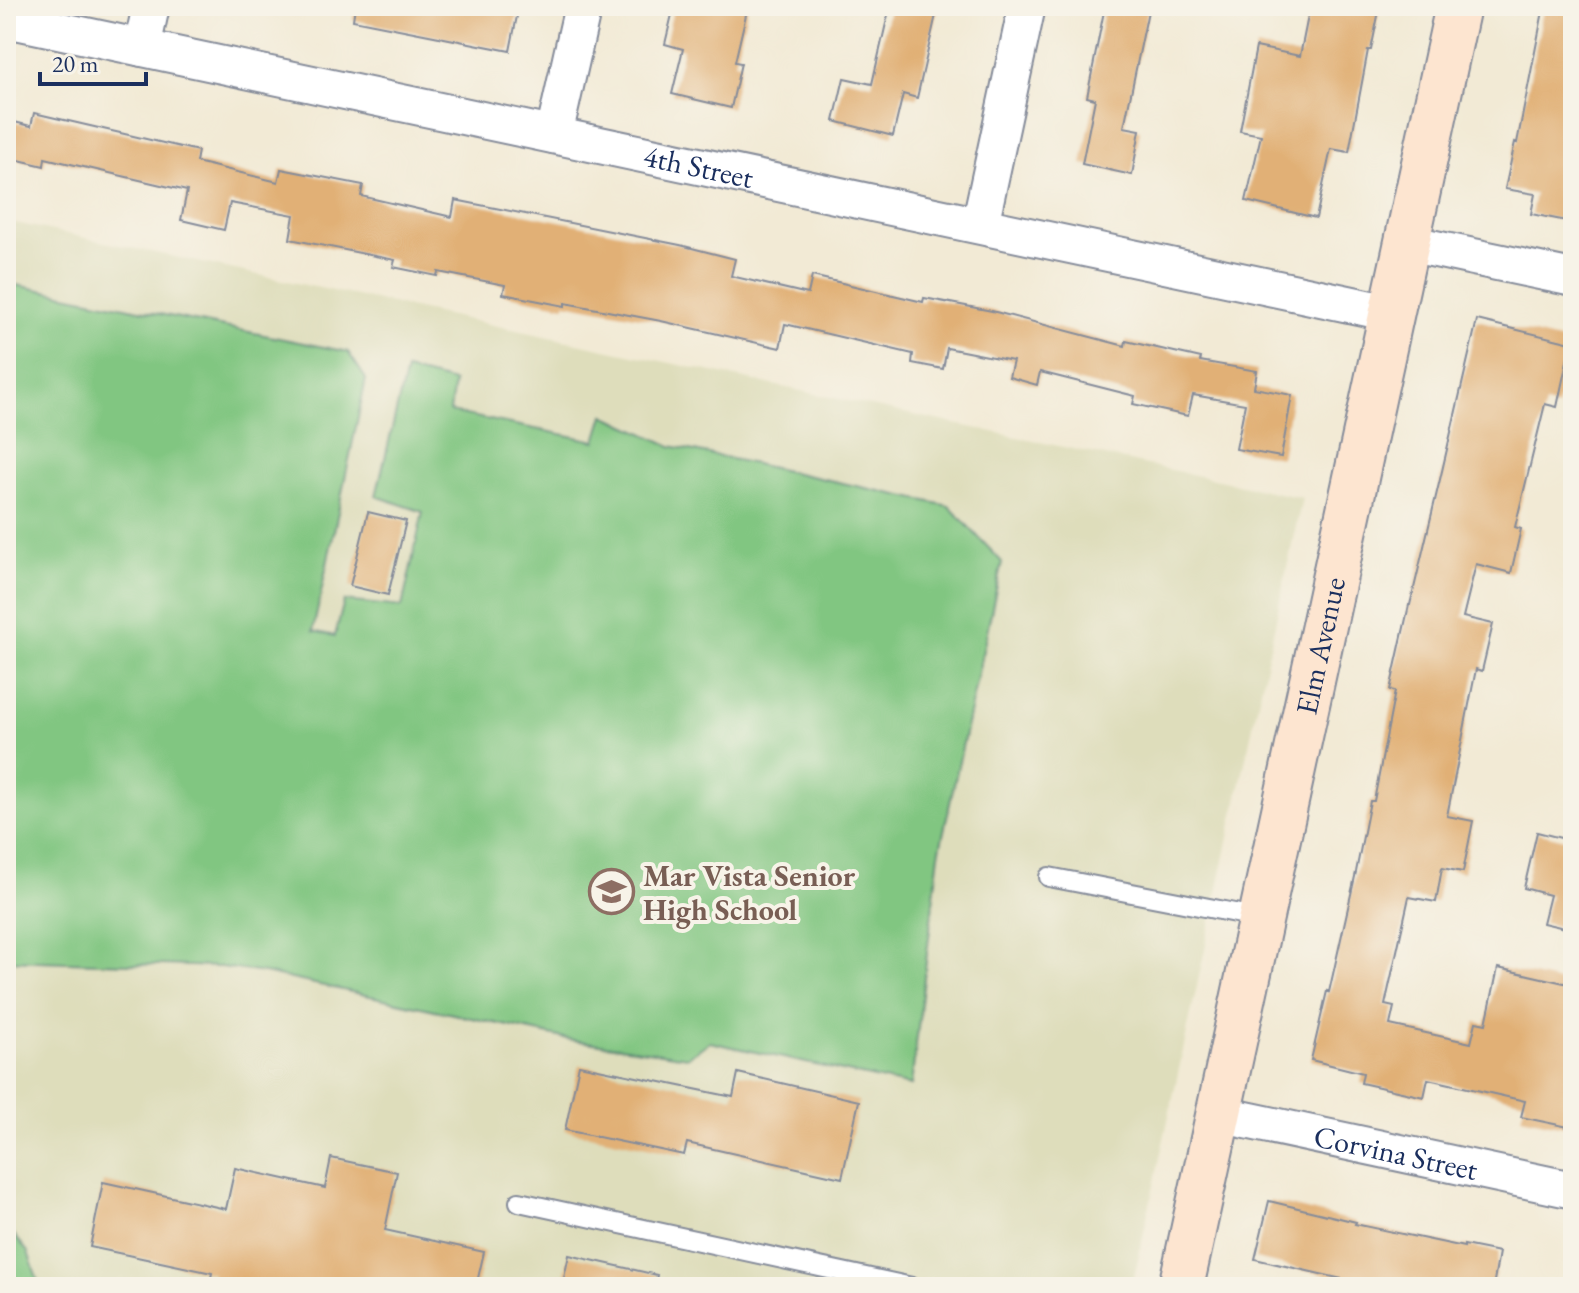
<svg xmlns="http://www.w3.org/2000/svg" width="1579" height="1293" font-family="'EB Garamond',serif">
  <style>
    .built { fill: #deddbb }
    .green { fill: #81c681; stroke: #4e7a70; stroke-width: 2 }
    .building { fill: #e1b076 }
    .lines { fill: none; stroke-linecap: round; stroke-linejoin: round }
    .lane-casing { stroke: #868c9a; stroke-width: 22 }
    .street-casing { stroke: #868c9a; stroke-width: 40 }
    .secondary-casing { stroke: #868c9a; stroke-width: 48 }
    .lane { stroke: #fff; stroke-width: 18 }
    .street { stroke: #fff; stroke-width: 36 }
    .secondary { stroke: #fde5d0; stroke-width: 44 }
    .labels { text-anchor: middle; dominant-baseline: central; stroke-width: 8; stroke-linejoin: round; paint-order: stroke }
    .street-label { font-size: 30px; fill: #1b2f5e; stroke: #f7f3e8 }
    .education-label { font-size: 30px; font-weight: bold; fill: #785e54; stroke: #f7f3e8; text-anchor: start }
  </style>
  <rect width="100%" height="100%" fill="#f7f3e8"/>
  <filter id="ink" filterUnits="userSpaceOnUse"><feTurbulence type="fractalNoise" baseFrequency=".0125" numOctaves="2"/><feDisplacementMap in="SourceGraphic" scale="16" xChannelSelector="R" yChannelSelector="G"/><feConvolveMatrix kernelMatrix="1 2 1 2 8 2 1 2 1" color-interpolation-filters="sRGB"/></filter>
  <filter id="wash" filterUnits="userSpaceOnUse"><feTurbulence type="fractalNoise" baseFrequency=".006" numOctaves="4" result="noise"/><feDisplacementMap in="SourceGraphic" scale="32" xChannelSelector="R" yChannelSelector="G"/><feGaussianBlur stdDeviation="1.8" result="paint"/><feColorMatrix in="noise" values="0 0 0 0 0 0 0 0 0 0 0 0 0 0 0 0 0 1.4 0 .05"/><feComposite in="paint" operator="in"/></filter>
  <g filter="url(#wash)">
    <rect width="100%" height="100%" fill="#f2ead5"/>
    <path class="built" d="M6 221 1302 498 1132 1287H6Z"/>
    <path class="green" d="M6 283 348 352 366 379 313 631 335 636 344 601 402 607 423 512 376 496 406 370 454 382 450 412 596 441 604 415 671 446 949 506 1002 562 939 854 911 1086 710 1042 687 1057 573 1040 264 973 221 967 6 960Z
      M6 1225 28 1252 40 1287H6Z"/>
    <g id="blocks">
      <path class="building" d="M355 6H519L510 51 353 20Z
        M674 6H748L735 62 741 63 731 108 672 94 683 49 665 44Z
        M890 6H938L917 98 903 94 893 136 834 121 844 78 872 84Z
        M1105 6H1149L1124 127 1140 130 1132 175 1082 164 1095 99 1087 97Z
        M1310 6H1380L1371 50H1368L1349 152 1331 149 1316 218 1246 201 1261 135 1240 131 1256 47 1300 56Z
        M1544 6H1573V203L1570 202 1567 221 1531 214 1535 194 1505 189 1515 142 1517 143Z
        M34 113 198 151 196 162 278 182 281 169 363 185 361 196 452 217 455 200 680 245 735 259 731 276 808 294 812 276 923 302 924 298 992 311 1125 346 1126 341 1201 358 1200 361 1257 371 1254 388 1292 395 1281 457 1236 449 1245 404 1193 395 1188 416 1133 404 1135 396 1040 372 1037 385 1009 377 1013 361 947 348 943 369 912 363 913 354 785 324 780 348 661 321 565 303V306L503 294 505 285 438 272 437 276 393 267 395 260 290 239 294 215 230 203 224 230 181 220 187 191 45 158 44 166 6 157V120L31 126Z
        M1477 320 1571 343 1557 407 1545 404 1515 527 1521 529 1511 573 1476 564 1463 617 1493 624 1482 671 1476 669 1447 816 1473 821 1463 872 1442 868 1436 902 1409 897 1385 1005 1394 1007 1390 1025 1471 1043 1476 1022 1486 1024 1498 968 1573 985V1128L1521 1117 1525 1101 1428 1079 1424 1097 1361 1083 1363 1073 1311 1060 1327 991 1329 992 1356 872 1370 801H1374L1395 691 1390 690 1409 605H1410L1442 471Z
        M368 512 406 521 388 595 350 586Z
        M1537 832 1573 841V930L1543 923 1550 895 1524 888Z
        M579 1065 733 1097 738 1073 859 1101 842 1178 687 1143 684 1155 565 1130Z
        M331 1158 397 1172 385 1230 484 1252 476 1287H209L212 1273 90 1247 103 1182 226 1209 235 1168 325 1188Z
        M1269 1201 1356 1222 1355 1224 1464 1247V1245L1499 1252 1493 1287H1350L1351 1281 1255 1259Z
        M569 1255 657 1275 655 1287H562Z"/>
    </g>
  </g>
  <g filter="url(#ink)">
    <use href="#blocks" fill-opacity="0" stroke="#868c9a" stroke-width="2"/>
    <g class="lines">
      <defs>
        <path id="lane" d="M1049 877 1261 918
          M519 1202 912 1287"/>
        <g id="street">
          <path id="s1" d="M6 19 1391 313"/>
          <path d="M142 48 151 6"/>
          <path d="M554 135 583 6"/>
          <path d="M980 225 1027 6"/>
          <path d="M1407 243 1573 278"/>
          <path id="s2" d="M1218 1114 1573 1190"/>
        </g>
        <g id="secondary">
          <path id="s3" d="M1181 1287 1458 6"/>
        </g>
      </defs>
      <use href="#lane" class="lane-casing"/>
      <use href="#street" class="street-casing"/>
      <use href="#secondary" class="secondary-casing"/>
      <use href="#lane" class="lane"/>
      <use href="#street" class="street"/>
      <use href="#secondary" class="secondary"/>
    </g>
  </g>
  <defs>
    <symbol id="school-ring" viewBox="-11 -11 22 22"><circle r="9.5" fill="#f7f3e8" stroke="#8d6e63" stroke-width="1.5"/><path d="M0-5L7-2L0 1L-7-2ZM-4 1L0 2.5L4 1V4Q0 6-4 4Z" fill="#8d6e63"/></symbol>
  </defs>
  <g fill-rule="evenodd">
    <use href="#school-ring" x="586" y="866" width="51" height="51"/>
  </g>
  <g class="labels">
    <g class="street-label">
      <text stroke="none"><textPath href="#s1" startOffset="708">4th Street</textPath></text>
      <text stroke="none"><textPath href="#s3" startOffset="656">Elm Avenue</textPath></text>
      <text stroke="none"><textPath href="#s2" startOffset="182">Corvina Street</textPath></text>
    </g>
    <g class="education-label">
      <text x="643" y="875">Mar Vista Senior<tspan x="643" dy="34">High School</tspan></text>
    </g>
  </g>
  <rect width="1579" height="1293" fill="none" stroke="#f7f3e8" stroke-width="32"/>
  <path d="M40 72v12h106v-12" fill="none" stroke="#1b2f5e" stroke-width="4"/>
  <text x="52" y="72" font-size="24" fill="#1b2f5e" stroke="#f7f3e8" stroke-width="6" paint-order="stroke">20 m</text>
</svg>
